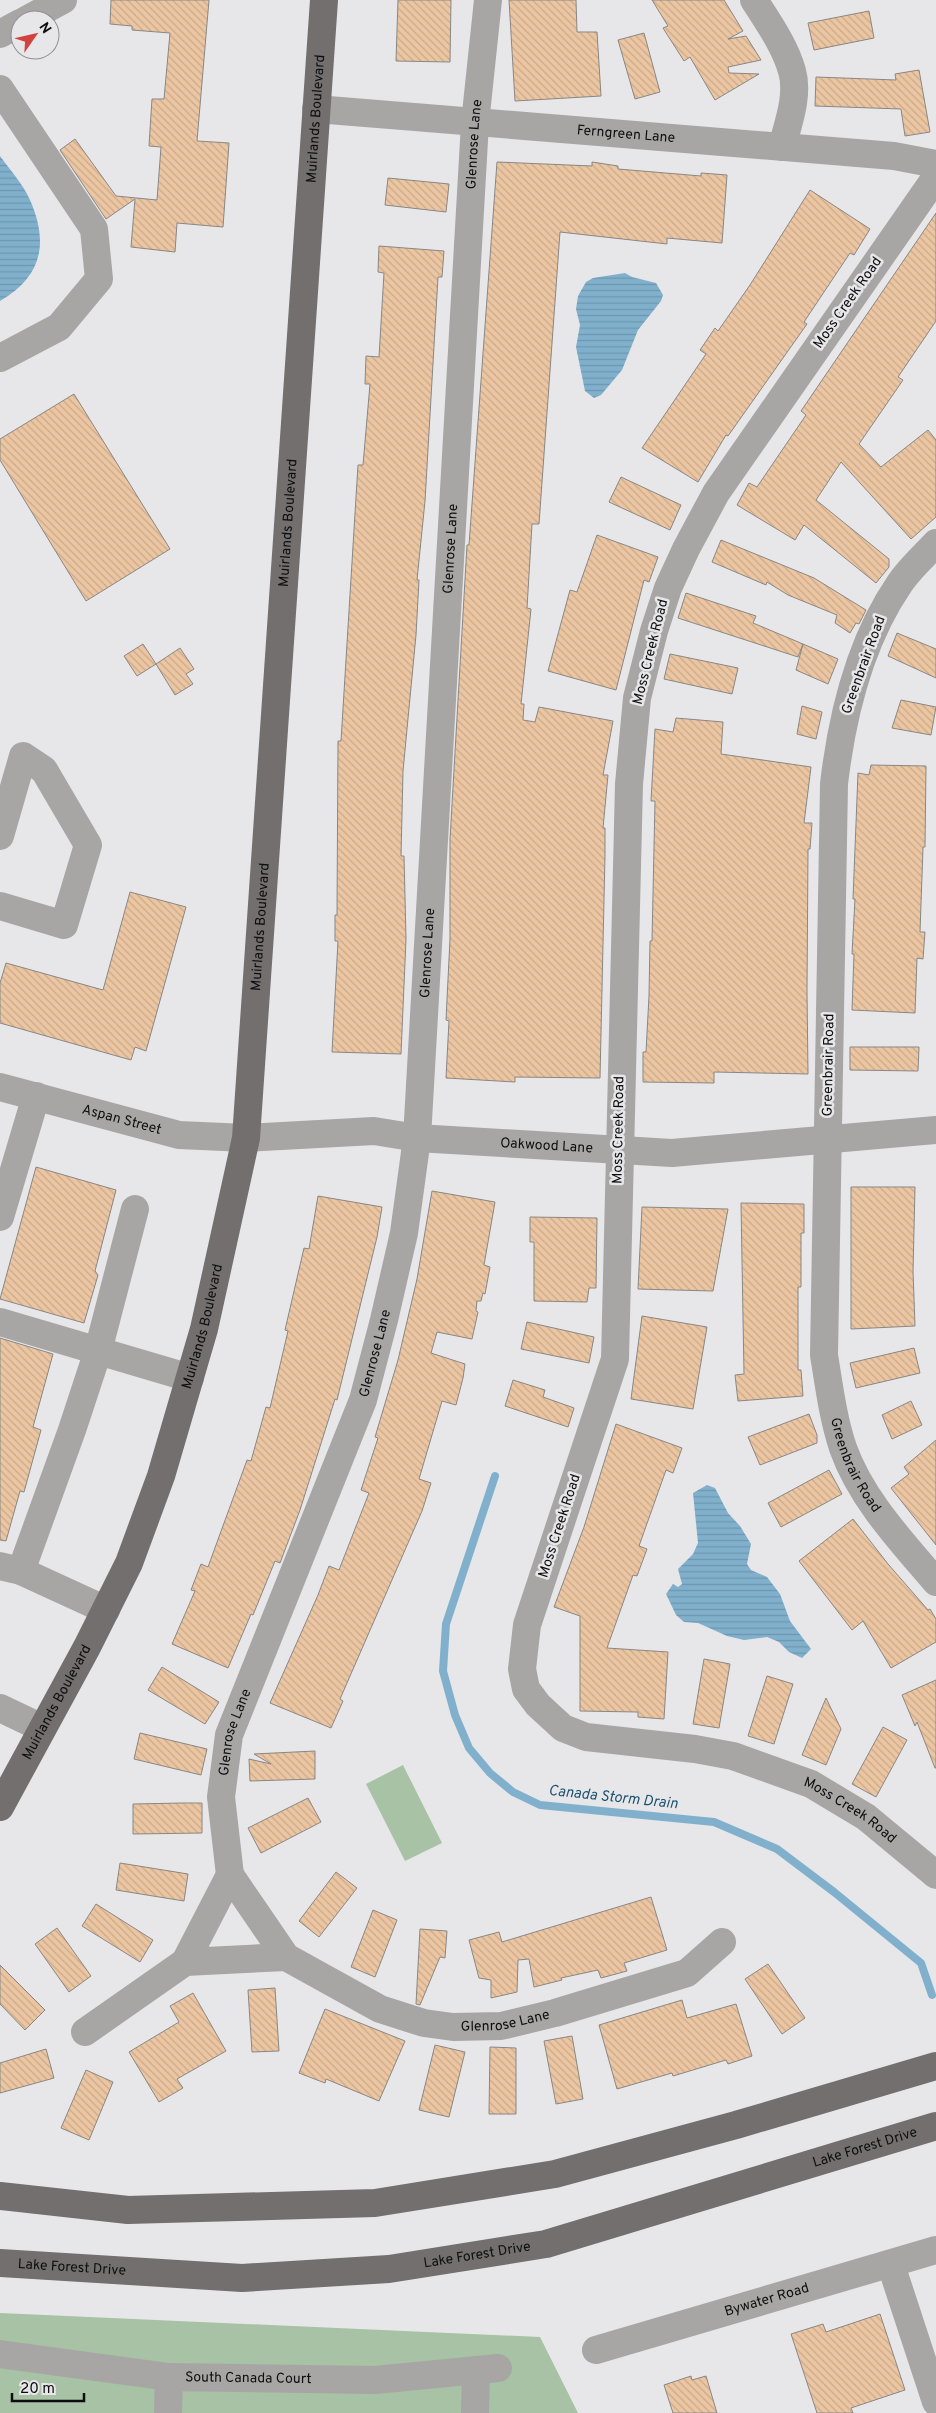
<svg xmlns="http://www.w3.org/2000/svg" width="936" height="2413" font-family="Overpass,sans-serif">
  <style>
    .green { fill: #a7c2a4 }
    .water { fill: url(#water-rules) }
    .lines { fill: none; stroke-linecap: round; stroke-linejoin: round }
    .stream { stroke: #81b0cc; stroke-width: 8 }
    .building { fill: url(#building-back-hatch); stroke: #898784 }
    .minor { stroke: #a7a6a5; stroke-width: 28 }
    .major { stroke: #726f6e; stroke-width: 28 }
    .labels { text-anchor: middle; dominant-baseline: central; stroke-width: 5; stroke-linejoin: round; paint-order: stroke }
    .street-label { font-size: 14px; fill: #0e0d0f; stroke: #e7e7ea }
    .water-label { font-size: 15px; font-style: italic; fill: #1b5472; stroke: #e7e7ea }
  </style>
  <defs>
    <pattern id="water-rules" width="6" height="5" patternUnits="userSpaceOnUse" patternTransform="scale(1.25)"><rect width="6" height="5" fill="#81b0cc"/><path d="M0 2.5h6" fill="none" stroke="#6e96ae"/></pattern>
    <pattern id="building-back-hatch" width="6" height="6" patternUnits="userSpaceOnUse" patternTransform="scale(1.25)"><rect width="6" height="6" fill="#ecc6a2"/><path d="M-1 5l2 2M0 0l6 6M5-1l2 2" fill="none" stroke="#c9a98a"/></pattern>
  </defs>
  <rect width="100%" height="100%" fill="#e7e7ea"/>
  <path class="green" d="M403 1765 442 1843 405 1861 366 1784Z
    M0 2313 540 2337 578 2413H0Z"/>
  <path class="water" d="M0 156C10 170 23 184 30 200 49 243 42 277 0 301Z
    M625 273 632 277 656 283 663 295 661 301 638 330 622 370 601 395 594 398 585 391 576 347 580 325 576 309 578 296 586 282 593 278Z
    M707 1485 715 1488 728 1513 740 1526 751 1544 747 1564 751 1570 767 1577 780 1594 790 1621 811 1649 802 1658 789 1652 779 1642 767 1637 744 1640 727 1636 698 1623 684 1622 676 1615 666 1594 673 1584 678 1587 682 1584 678 1569 693 1554 698 1543 693 1493Z"/>
  <g class="lines">
    <path class="stream" d="M495 1476 446 1624 443 1671 455 1715 469 1748 490 1773 513 1792 540 1805 714 1822 777 1849 834 1892 921 1963 932 1995"/>
  </g>
  <path class="building" d="M111 0H209L197 141 229 143 223 227 177 223 175 252 131 247 135 199 106 219 60 150 75 139 116 196 157 200 161 147 149 146 152 99H164L170 33 132 30V26L110 24Z
    M398 0H451L450 62 396 61Z
    M509 0H576L577 32H597L601 96 515 101Z
    M652 0H724L743 31 728 39 746 36 761 60 728 67 729 73 759 74 715 100 690 57 684 61 663 28 668 26Z
    M869 11 874 38 814 50 808 23Z
    M644 33 660 92 635 99 618 40Z
    M919 70 930 132 905 136 901 109 815 106 816 77 896 80 895 74Z
    M497 162 592 166V162L618 166V169L701 176V173L727 175 722 243 667 238V244L560 232 539 524H532L527 608 531 609 521 704H524L523 720 535 722 539 707 613 721 603 775H608L603 828H605V855L600 1078 515 1077V1082L446 1078 449 1021 446 1020 450 939V839L467 545H469Z
    M388 178 449 184 446 212 385 205Z
    M810 190 870 229 854 255 850 253 804 322 807 324 728 436 726 435 698 482 642 448 706 354 700 350 715 328 718 331 750 285Z
    M936 213V321L898 377 903 380 859 444 881 467 928 430 936 440V517L911 539 841 462 816 500 889 559V567L876 583 804 525 795 540 737 505 749 483 757 487 806 415 801 411Z
    M379 246 444 251 442 277H438L425 501 417 580H419L416 635 403 771 401 856H404L406 939 401 1054 332 1052 338 941H335V915H337L338 741H341L358 465H363L370 384H365L366 356 379 357 384 273 378 272Z
    M74 394 170 549 86 601 0 460V439Z
    M621 477 681 505 670 530 609 502Z
    M597 535 658 557 649 582 644 580 616 690 548 671 570 590 577 592Z
    M721 540 814 578 866 610 859 624 856 623 850 633 835 623 837 615 788 595 767 582 766 585 712 562Z
    M686 593 756 616 753 623 803 644 798 657 678 618Z
    M897 633 936 649V678L888 656Z
    M143 644 156 664 137 676 124 656Z
    M803 644 838 659 828 684 796 670Z
    M180 648 194 669 186 674 193 684 175 695 156 664Z
    M670 654 738 668 732 694 664 679Z
    M901 700 936 707 931 735 892 728Z
    M802 706 822 712 816 739 797 734Z
    M676 718 723 722 721 754 811 767 804 823H812L810 849H808L807 991 808 1074 714 1072V1083L643 1082V1052H646L649 996 650 941H652L655 801H651L655 729 673 732Z
    M871 765 926 766 925 847H923L920 932H925L923 959 917 958 915 1013 852 1010 854 954H852L855 899H853L858 773 869 775Z
    M130 892 186 907 146 1051 135 1047 131 1060 0 1023V983L6 963 103 990Z
    M850 1047H919L918 1071 850 1070Z
    M36 1167 116 1190 95 1271 98 1275 84 1323 0 1299Z
    M851 1187H915L913 1271 915 1326 851 1329Z
    M432 1191 495 1202 484 1265 490 1267 485 1294 483 1293 481 1301H477L476 1311 478 1312 472 1339 437 1332 431 1353 465 1364 463 1378 456 1405 442 1401 419 1479 431 1483 422 1511 340 1699 343 1701 331 1728 270 1703 318 1595 329 1566 339 1570 369 1493 361 1490 378 1438 375 1437 398 1360 417 1279Z
    M318 1196 382 1207 377 1237 337 1400 335 1399 300 1510 280 1563 275 1561 253 1615 251 1614 228 1668 172 1644 195 1591 191 1590 201 1564 208 1567 247 1460 251 1461 266 1407 270 1408 288 1331 285 1330 304 1248 309 1249Z
    M741 1203 804 1204V1233H801V1287H798V1370H801L803 1396 738 1401 735 1375 744 1374Z
    M642 1207 728 1209 713 1291 638 1289Z
    M530 1217 597 1218 596 1288H589L587 1302 534 1301V1242H530Z
    M642 1316 707 1327 693 1409 631 1399Z
    M527 1322 594 1337 589 1363 521 1349Z
    M0 1338 53 1354 33 1427 41 1430 24 1492 20 1491 6 1541 0 1540Z
    M914 1348 920 1373 856 1388 850 1363Z
    M513 1380 545 1390 543 1397 574 1408 568 1427 505 1406Z
    M911 1401 922 1425 892 1439 882 1415Z
    M809 1414 817 1435V1443L760 1465 748 1437Z
    M616 1424 682 1448 673 1473 666 1470 639 1546 647 1549 637 1576 633 1575 607 1648 668 1652 664 1719 638 1717V1712L580 1711V1616L554 1607 584 1527Z
    M936 1440V1545L891 1488 909 1474 904 1467Z
    M829 1470 842 1494 781 1527 768 1503Z
    M853 1519 888 1564 928 1610 930 1609 936 1619V1642L891 1668 863 1621 852 1630 799 1561Z
    M704 1659 730 1664 719 1728 693 1724Z
    M162 1667 219 1702 205 1724 148 1690Z
    M767 1676 793 1684 774 1744 748 1736Z
    M936 1680V1768H935L917 1722 915 1726 902 1695Z
    M826 1698 841 1729 826 1765 802 1755Z
    M883 1727 907 1740 876 1797 852 1784Z
    M140 1733 207 1749 201 1775 134 1759Z
    M315 1751V1779L250 1781 249 1759 271 1764 254 1754Z
    M308 1798 321 1822 261 1853 248 1828Z
    M183 1803H202V1833L133 1834V1804Z
    M120 1863 188 1874 184 1901 116 1890Z
    M336 1872 357 1888 319 1937 299 1921Z
    M651 1897 667 1950 624 1963 627 1971 601 1978 598 1970 561 1978 562 1980 534 1987 529 1959 518 1960 517 1992 491 1998V1980L479 1978 469 1940 499 1932 502 1942Z
    M96 1904 153 1940 140 1962 82 1926Z
    M373 1910 397 1920 375 1977 351 1967Z
    M57 1928 91 1976 69 1992 35 1944Z
    M420 1929 447 1931 445 1958 440 1957 420 2005 416 2004Z
    M768 1964 805 2018 782 2034 745 1979Z
    M0 1965 45 2010 25 2030 0 2004Z
    M275 1988 279 2051 252 2052 248 1990Z
    M193 1993 226 2051 177 2079 183 2088 159 2102 129 2052 179 2022 170 2006Z
    M682 2000 687 2018 736 2004 752 2056 728 2064 726 2060 673 2076 672 2073 617 2089 599 2025Z
    M325 2009 405 2041 379 2101 326 2079 325 2083 299 2073Z
    M572 2036 583 2099 556 2104 544 2041Z
    M435 2045 465 2052 449 2117 419 2110Z
    M490 2047 516 2048V2114H489Z
    M46 2049 54 2078 0 2093V2063Z
    M86 2070 113 2082 89 2140 61 2128Z
    M880 2314 905 2390 851 2408 853 2413H817L791 2334 823 2324 826 2332Z
    M691 2376 692 2380 706 2376 717 2413H673L664 2385Z"/>
  <g class="lines">
    <g class="minor">
      <path d="M754 0C768 22 785 46 792 71 799 95 788 124 782 147"/>
      <path d="M26 20 63 0"/>
      <path d="M0 34 20 23"/>
      <path d="M0 89 94 229 99 279 59 327 0 358"/>
      <path id="s1" d="M316 109 894 156 936 164"/>
      <path id="s2" d="M936 177 716 493 686 549 668 588 654 631 637 698 629 784 615 1359 527 1625 522 1669 526 1689 538 1705 563 1728 586 1737 695 1749 733 1756 811 1784 866 1817 936 1875"/>
      <path id="s3" d="M936 543C924 556 910 568 900 583 860 641 842 715 834 784L824 1355C829 1386 833 1418 843 1448 861 1499 902 1542 936 1582"/>
      <path d="M0 836 23 756 44 770 88 845 64 925 0 906"/>
      <path id="s4" d="M0 1087 179 1135 246 1138 374 1131 417 1138 672 1153 936 1130"/>
      <path d="M0 1217 36 1096"/>
      <path d="M0 1322 190 1378"/>
      <path d="M0 1566 21 1571 72 1430 98 1351 135 1209"/>
      <path d="M21 1571 106 1610"/>
      <path d="M0 1708 42 1728"/>
      <path id="s5" d="M230 1875 221 1797 229 1735 363 1400 384 1320 404 1233 417 1138 475 123 488 0"/>
      <path id="s6" d="M286 1957 185 1962 230 1875 286 1957 380 2009 424 2023 453 2027 501 2026 555 2013 687 1973 722 1942"/>
      <path d="M85 2032 185 1962"/>
      <path d="M891 2265 936 2402"/>
      <path id="s7" d="M596 2350 936 2250"/>
      <path id="s8" d="M0 2354 169 2377 375 2380 498 2368"/>
      <path d="M168 2413 169 2377"/>
      <path d="M475 2413 476 2370"/>
    </g>
    <g class="major">
      <path id="s9" d="M0 1807 87 1647 129 1563 161 1476 204 1329 246 1138 324 0"/>
      <path d="M0 2196 128 2210 375 2203 555 2174 736 2125 936 2066"/>
      <path id="s10" d="M0 2263 242 2278 389 2269 546 2244 936 2126"/>
    </g>
  </g>
  <g class="labels">
    <g class="street-label">
      <text stroke="none"><textPath href="#s9" startOffset="1739">Muirlands Boulevard</textPath></text>
      <text stroke="none"><textPath href="#s1" startOffset="311">Ferngreen Lane</textPath></text>
      <text stroke="none"><textPath href="#s5" startOffset="1765">Glenrose Lane</textPath></text>
      <text transform="translate(848 303) rotate(-55)">Moss Creek Road</text>
      <text stroke="none"><textPath href="#s9" startOffset="1334">Muirlands Boulevard</textPath></text>
      <text stroke="none"><textPath href="#s5" startOffset="1360">Glenrose Lane</textPath></text>
      <text transform="translate(651 652) rotate(-76)">Moss Creek Road</text>
      <text transform="translate(864 665) rotate(-70)">Greenbrair Road</text>
      <text stroke="none"><textPath href="#s9" startOffset="929">Muirlands Boulevard</textPath></text>
      <text stroke="none"><textPath href="#s5" startOffset="955">Glenrose Lane</textPath></text>
      <text transform="translate(829 1065) rotate(-89)">Greenbrair Road</text>
      <text stroke="none"><textPath href="#s4" startOffset="126">Aspan Street</textPath></text>
      <text transform="translate(619 1130) rotate(-89)">Moss Creek Road</text>
      <text stroke="none"><textPath href="#s4" startOffset="554">Oakwood Lane</textPath></text>
      <text stroke="none"><textPath href="#s9" startOffset="524">Muirlands Boulevard</textPath></text>
      <text stroke="none"><textPath href="#s5" startOffset="550">Glenrose Lane</textPath></text>
      <text stroke="none"><textPath href="#s3" startOffset="954">Greenbrair Road</textPath></text>
      <text transform="translate(560 1526) rotate(-72)">Moss Creek Road</text>
      <text stroke="none"><textPath href="#s9" startOffset="119">Muirlands Boulevard</textPath></text>
      <text stroke="none"><textPath href="#s5" startOffset="145">Glenrose Lane</textPath></text>
      <text stroke="none"><textPath href="#s2" startOffset="1969">Moss Creek Road</textPath></text>
      <text stroke="none"><textPath href="#s6" startOffset="534">Glenrose Lane</textPath></text>
      <text stroke="none"><textPath href="#s10" startOffset="882">Lake Forest Drive</textPath></text>
      <text stroke="none"><textPath href="#s10" startOffset="479">Lake Forest Drive</textPath></text>
      <text stroke="none"><textPath href="#s10" startOffset="72">Lake Forest Drive</textPath></text>
      <text stroke="none"><textPath href="#s7" startOffset="178">Bywater Road</textPath></text>
      <text stroke="none"><textPath href="#s8" startOffset="250">South Canada Court</textPath></text>
    </g>
    <g class="water-label">
      <text transform="translate(613 1798) rotate(6)">Canada Storm Drain</text>
    </g>
  </g>
  <g transform="translate(35 35) rotate(56)"><circle r="24" fill="#e7e7ea" stroke="#909092"/>
  <path d="M0-4L9 19L0 12L-9 19Z" fill="#d1433c"/>
  <text y="-8" font-size="14" font-weight="bold" text-anchor="middle" fill="#0e0d0f">N</text>
  </g>
  <path d="M12 2393v8h72v-8" fill="none" stroke="#0e0d0f" stroke-width="2.5"/>
  <text x="20" y="2393" font-size="15" fill="#0e0d0f" stroke="#e7e7ea" stroke-width="4" paint-order="stroke">20 m</text>
</svg>
